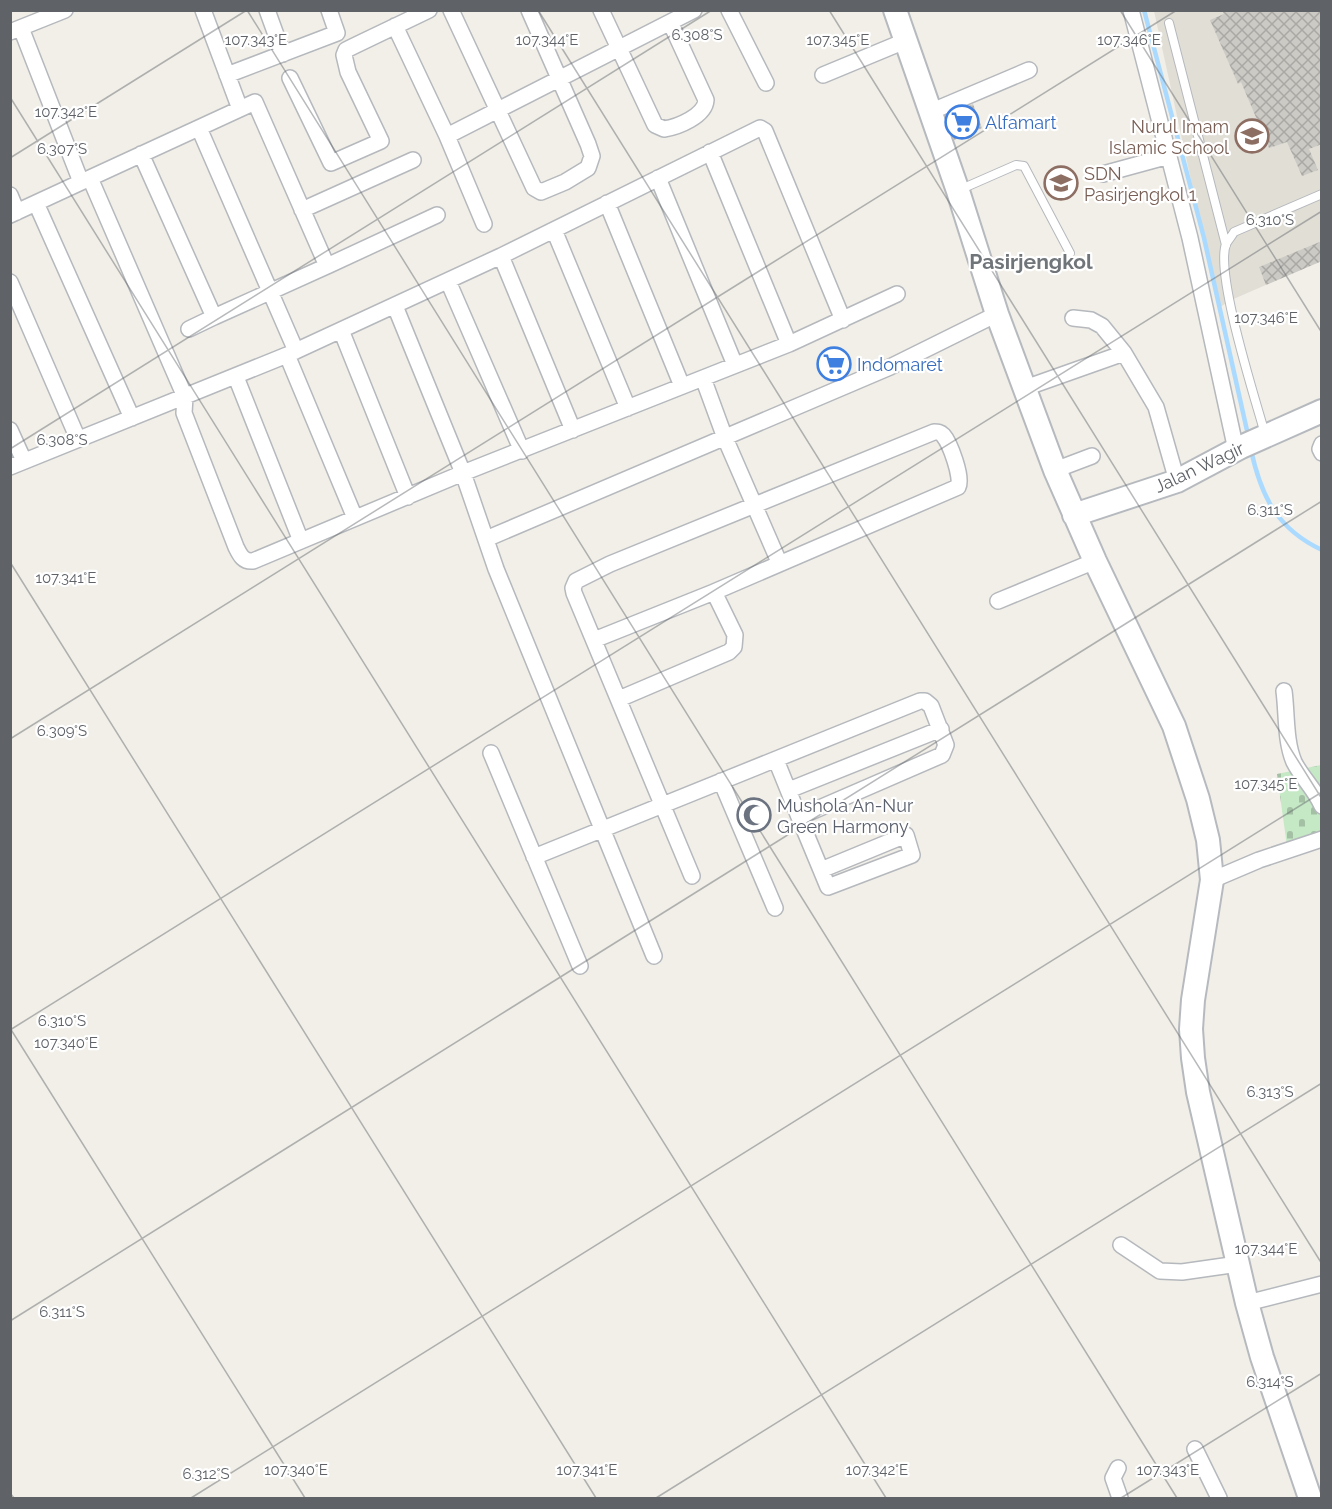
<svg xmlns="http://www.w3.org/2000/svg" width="1332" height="1509" font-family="Raleway,sans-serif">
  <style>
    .education { fill: #e1ded6 }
    .cemetery { fill: url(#cemetery-stones) }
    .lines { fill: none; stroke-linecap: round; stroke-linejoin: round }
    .stream { stroke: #aadaff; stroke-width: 4.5 }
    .building { fill: url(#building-cross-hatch) }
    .lane-casing { stroke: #b5b8bc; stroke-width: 10 }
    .street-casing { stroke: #b5b8bc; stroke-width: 18 }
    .secondary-casing { stroke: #b6babf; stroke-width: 26 }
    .lane { stroke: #fff; stroke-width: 8 }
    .street { stroke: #fff; stroke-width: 15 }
    .secondary { stroke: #fff; stroke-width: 22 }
    .ticks { fill: none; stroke: #5f6368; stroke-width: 1.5; stroke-opacity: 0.45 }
    .labels { text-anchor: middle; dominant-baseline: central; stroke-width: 4.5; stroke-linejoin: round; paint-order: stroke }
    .shop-label { font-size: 18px; fill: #366cbe; stroke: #fff; text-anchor: start }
    .education-label { font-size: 18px; fill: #785e54; stroke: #fff; text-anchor: end }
    .street-label { font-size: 18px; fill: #5f6368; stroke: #fff }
    .worship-label { font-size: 18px; fill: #5b616d; stroke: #fff; text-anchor: start }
    .quarter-label { font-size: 21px; font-weight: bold; fill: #70757a; stroke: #fff }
    .ticks-label { font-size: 15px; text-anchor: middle; fill: #5f6368; stroke: #fff; stroke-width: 4.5; stroke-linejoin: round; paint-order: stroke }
  </style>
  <defs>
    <pattern id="cemetery-stones" width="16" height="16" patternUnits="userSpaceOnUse" patternTransform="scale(1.5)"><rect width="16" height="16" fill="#c5e8c5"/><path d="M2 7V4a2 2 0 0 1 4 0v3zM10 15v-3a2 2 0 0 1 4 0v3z" fill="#a3c0a4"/></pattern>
    <pattern id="building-cross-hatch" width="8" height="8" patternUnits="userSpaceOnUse" patternTransform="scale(1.5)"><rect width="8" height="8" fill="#cccac5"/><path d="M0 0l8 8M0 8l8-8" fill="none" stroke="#a9a8a4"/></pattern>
  </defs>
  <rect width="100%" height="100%" fill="#f1efe8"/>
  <path class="education" d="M1154 11H1321V261L1229 301 1219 308Z"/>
  <path class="cemetery" d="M1321 765V834L1287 846 1277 774Z"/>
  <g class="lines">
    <path class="stream" d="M1144 10 1204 238 1248 435
      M1251 450C1261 496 1277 529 1322 550"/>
  </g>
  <path class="building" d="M1222 10H1322V144L1309 149 1318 170 1302 176 1287 142 1269 148 1241 82 1238 84 1210 20 1224 14Z
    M973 104 982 128 954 140 946 116Z
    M1322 241V261L1266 285 1259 267Z"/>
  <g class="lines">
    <defs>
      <path id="lane" d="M1169 23 1226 245
        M959 190 1016 165 1024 166 1070 253
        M1265 434C1255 398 1215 274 1226 244 1228 240 1232 236 1234 232L1322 194"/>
      <path id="street" d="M203 10 240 109
        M267 10 283 54
        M451 10 534 188 541 192 565 182 588 168 592 156 588 144 529 10
        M601 10 655 125 664 129C678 127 705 116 706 100L671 24
        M729 10 766 83
        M1131 10 1190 238 1236 450
        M395 26 447 136
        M21 28 81 182
        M10 32 65 10
        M227 75 337 33 329 10
        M823 75 905 41
        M290 78 331 163 381 141 348 72 344 55 346 50 354 46 429 10
        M930 112 1029 70
        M199 128 296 351
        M710 152 789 344
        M1103 174 1169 156
        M90 178 255 102 327 266 214 317 141 154
        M658 178 735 365
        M10 195 17 212
        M36 203 132 418
        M607 203 682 386
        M302 210 413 160
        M10 215 90 178 185 397 184 413 236 547C240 555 243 562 253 561L463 473 703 378
        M484 224 447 136 694 10
        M554 230 628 408
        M501 256 573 430
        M327 266 437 215
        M448 281 522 451
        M10 282 78 439
        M395 306 463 473 496 569 654 956
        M1073 318 1091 320 1102 326 1124 353 1156 407 1177 481
        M189 329 214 317
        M341 330 408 497
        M287 355 355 518
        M236 377 301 541
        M1025 388 1124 353
        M10 430 24 461
        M1322 444 1320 449 1322 453
        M10 467 287 355 501 256 760 128 765 131 843 320
        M1055 470 1092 456
        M486 539 890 367 997 314
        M779 562 725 438 703 378 789 344 897 294
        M998 601 1095 561
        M594 640 714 592 735 635 734 647 729 652 619 699
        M1284 691C1287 713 1285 741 1294 762 1302 778 1315 789 1322 806
        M491 753 580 966
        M721 781 775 908
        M789 790 941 729
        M799 817 828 887 912 855 906 835 821 870
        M534 857 920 701H925L931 706 946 745 942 755 799 817 776 760
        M692 876 574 593 573 588 576 581 610 564 934 432C938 432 940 432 943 435 950 443 963 478 958 487L714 592
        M1212 880 1259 860 1322 839
        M1121 1245 1160 1271 1182 1272 1238 1264
        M1247 1303 1322 1284
        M1195 1449 1219 1498
        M1118 1468 1113 1478 1120 1498"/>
      <path id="secondary" d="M895 10 958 191 997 314 1055 470 1095 561 1174 726 1198 799 1208 840 1212 880 1193 1000 1191 1029 1193 1058 1198 1092 1247 1303 1262 1357 1310 1498
        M1074 515 1177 481 1241 447 1322 411"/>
    </defs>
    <use href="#lane" class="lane-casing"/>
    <use href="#street" class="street-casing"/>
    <use href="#secondary" class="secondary-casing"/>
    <use href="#lane" class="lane"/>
    <use href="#street" class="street"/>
    <use href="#secondary" class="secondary"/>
  </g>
  <path class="ticks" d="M247 10 1177 1498M538 10 1322 1264M829 10 1322 799M1120 10 1322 333M10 97 886 1498M10 158 247 10M10 449 712 10M10 562 596 1498M10 739 1177 10M10 1028 305 1498M10 1030 1322 211M10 1321 1322 501M10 1493 14 1498M191 1498 1322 792M656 1498 1322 1083M1121 1498 1322 1373"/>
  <defs>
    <symbol id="supermarket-ring" viewBox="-11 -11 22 22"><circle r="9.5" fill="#fff" stroke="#3f7fe0" stroke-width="1.5"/><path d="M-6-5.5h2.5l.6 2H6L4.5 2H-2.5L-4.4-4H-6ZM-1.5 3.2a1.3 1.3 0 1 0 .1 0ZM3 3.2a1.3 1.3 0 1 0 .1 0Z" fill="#3f7fe0"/></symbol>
    <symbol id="school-ring" viewBox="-11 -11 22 22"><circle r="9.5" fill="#fff" stroke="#8d6e63" stroke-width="1.5"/><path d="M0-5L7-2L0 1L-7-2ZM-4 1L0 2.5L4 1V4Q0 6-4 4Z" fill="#8d6e63"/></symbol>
    <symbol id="mosque-ring" viewBox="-11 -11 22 22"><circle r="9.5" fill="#fff" stroke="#6b7280" stroke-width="1.5"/><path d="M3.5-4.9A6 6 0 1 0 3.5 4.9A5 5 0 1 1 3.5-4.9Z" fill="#6b7280"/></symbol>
  </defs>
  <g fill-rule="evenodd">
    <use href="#supermarket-ring" x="943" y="103" width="38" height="38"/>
    <use href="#school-ring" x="1233" y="117" width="38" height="38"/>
    <use href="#school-ring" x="1042" y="164" width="38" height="38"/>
    <use href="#supermarket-ring" x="815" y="345" width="38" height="38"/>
    <use href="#mosque-ring" x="735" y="796" width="38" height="38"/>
  </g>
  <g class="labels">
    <g class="shop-label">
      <text x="985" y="122">Alfamart</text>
      <text x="857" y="364">Indomaret</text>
    </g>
    <g class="education-label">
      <text x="1229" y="126">Nurul Imam<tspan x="1229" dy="21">Islamic School</tspan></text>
      <text x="1084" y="173" text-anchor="start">SDN<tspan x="1084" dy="21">Pasirjengkol 1</tspan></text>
    </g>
    <g class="street-label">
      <text transform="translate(1199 467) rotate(-25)">Jalan Wagir</text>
    </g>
    <g class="worship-label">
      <text x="777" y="805">Mushola An-Nur<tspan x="777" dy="21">Green Harmony</tspan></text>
    </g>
    <g class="quarter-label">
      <text x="1031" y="261">Pasirjengkol</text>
    </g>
  </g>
  <g class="ticks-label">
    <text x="697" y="40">6.308°S</text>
    <text x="256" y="45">107.343°E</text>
    <text x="547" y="45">107.344°E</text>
    <text x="838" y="45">107.345°E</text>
    <text x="1129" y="45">107.346°E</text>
    <text x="66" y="117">107.342°E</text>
    <text x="62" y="154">6.307°S</text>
    <text x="1270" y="225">6.310°S</text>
    <text x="1266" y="323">107.346°E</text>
    <text x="62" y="445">6.308°S</text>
    <text x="1270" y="515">6.311°S</text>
    <text x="66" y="583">107.341°E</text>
    <text x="62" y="736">6.309°S</text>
    <text x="1266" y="789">107.345°E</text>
    <text x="62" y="1026">6.310°S</text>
    <text x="66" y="1048">107.340°E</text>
    <text x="1270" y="1097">6.313°S</text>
    <text x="1266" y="1254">107.344°E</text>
    <text x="62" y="1317">6.311°S</text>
    <text x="1270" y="1387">6.314°S</text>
    <text x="296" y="1475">107.340°E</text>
    <text x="587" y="1475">107.341°E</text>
    <text x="877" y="1475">107.342°E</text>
    <text x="1168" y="1475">107.343°E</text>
    <text x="206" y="1479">6.312°S</text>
  </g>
  <rect width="1332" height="1509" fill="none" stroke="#5f6368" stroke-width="24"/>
</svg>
